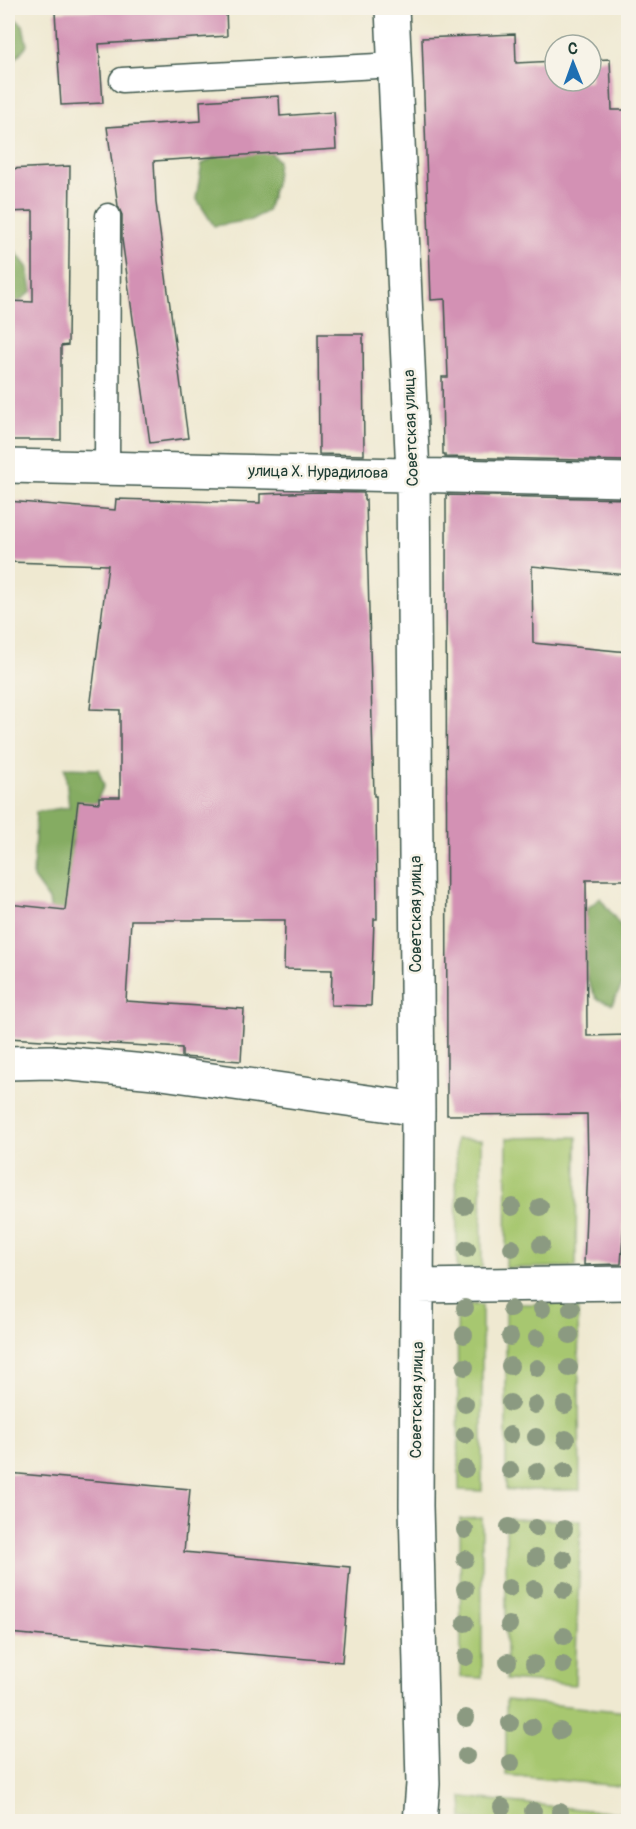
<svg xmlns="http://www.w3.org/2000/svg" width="636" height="1829" font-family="Pangolin,sans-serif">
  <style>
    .green { fill: #a7c76f; stroke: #638252; stroke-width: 1.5 }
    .forest { fill: #85ac62; stroke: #52744b; stroke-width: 1.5 }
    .building { fill: #d391b4 }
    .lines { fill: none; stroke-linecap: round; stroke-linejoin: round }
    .lane-casing { stroke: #3e574c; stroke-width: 27 }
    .street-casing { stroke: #3e574c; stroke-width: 36 }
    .lane { stroke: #fff; stroke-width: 24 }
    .street { stroke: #fff; stroke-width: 33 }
    .tree { fill: #8b9a81 }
    .labels { text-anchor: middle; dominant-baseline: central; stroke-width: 5; stroke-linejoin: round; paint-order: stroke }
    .street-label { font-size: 16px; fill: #1f3d34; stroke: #f7f3e8 }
  </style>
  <rect width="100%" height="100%" fill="#f7f3e8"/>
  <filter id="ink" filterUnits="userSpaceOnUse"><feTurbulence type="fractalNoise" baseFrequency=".0167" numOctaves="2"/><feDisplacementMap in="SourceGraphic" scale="12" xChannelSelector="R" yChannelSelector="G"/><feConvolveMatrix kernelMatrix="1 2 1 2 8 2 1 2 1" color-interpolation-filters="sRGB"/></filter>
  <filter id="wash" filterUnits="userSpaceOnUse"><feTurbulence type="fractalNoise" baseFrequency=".008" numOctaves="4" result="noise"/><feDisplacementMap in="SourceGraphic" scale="24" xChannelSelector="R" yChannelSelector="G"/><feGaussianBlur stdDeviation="1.35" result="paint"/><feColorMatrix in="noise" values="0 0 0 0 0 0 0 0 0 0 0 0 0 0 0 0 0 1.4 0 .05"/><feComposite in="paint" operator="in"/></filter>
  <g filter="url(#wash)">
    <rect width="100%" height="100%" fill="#efe9d1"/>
    <path class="green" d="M577 1137 576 1267 506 1268 507 1138Z
      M456 1139 481 1140 482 1268 457 1269Z
      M457 1304 482 1305V1491L459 1490Z
      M506 1304H578L580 1490H506Z
      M482 1518V1678L461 1677 460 1519Z
      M506 1519 581 1520 575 1685 506 1680Z
      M506 1700 628 1712V1787L506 1775Z
      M462 1797 628 1814V1821L485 1822 463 1819Z"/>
    <path class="forest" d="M8 13 23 25 27 45 8 68Z
      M267 148 278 161 276 180 267 211 251 220 214 226 196 198 202 164 231 149Z
      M8 245H10L28 268 32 291 8 310Z
      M65 768 98 769 104 785 93 810 72 843 73 875 86 911 54 933 49 900 33 878 36 812 69 807Z
      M600 898 623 929 628 945V981L625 980 612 1004 597 999C577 965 583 946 587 909Z"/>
    <g id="blocks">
      <path class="building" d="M139 8H226L227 36 99 44 103 103 61 105 55 12Z
        M515 34 516 63 555 61V81H591V60L610 59 612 110H628V461L445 457V454H443L442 377H448L445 299 431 300 422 38Z
        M279 96 280 116 334 112 336 149 154 161 156 203 188 438 150 443 122 239V215L118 206 107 127 201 121 200 101Z
        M70 166 68 345 61 346V440H8V301L33 302V211L8 212V169Z
        M318 334H363L364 455 319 454Z
        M319 492 364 493V500H366L374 796H376L377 919H374L371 1006 331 1005 332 970 284 969 285 920H131L126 1001 244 1009 241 1061 182 1057V1048L8 1038V904L65 910 78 801 99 803V797H120V710L90 709 108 565 8 562V501L115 510 116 499 260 503V494Z
        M446 495 628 499V575L532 566 533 643 628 652V880H586L587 1036 628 1035V1075H627L628 1168 621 1264 584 1265 588 1166 587 1114 447 1115Z
        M8 1473 190 1489 184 1552 350 1567 342 1662 8 1633Z"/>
    </g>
  </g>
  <g filter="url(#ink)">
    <use href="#blocks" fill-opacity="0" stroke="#3e574c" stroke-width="1.5"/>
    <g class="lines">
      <defs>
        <path id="lane" d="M122 80 395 65
          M107 469 108 216"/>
        <path id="street" d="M392 8 413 474 418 1109 416 1506 423 1784 420 1822
          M8 466 628 480
          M8 1063 50 1062 155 1072 418 1109
          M418 1286 628 1283"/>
      </defs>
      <use href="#lane" class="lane-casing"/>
      <use href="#street" class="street-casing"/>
      <use href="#lane" class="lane"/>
      <use href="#street" class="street"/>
    </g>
    <g class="tree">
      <circle cx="464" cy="1206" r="9"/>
      <circle cx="512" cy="1207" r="9"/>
      <circle cx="540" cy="1207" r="9"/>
      <circle cx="541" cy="1245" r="9"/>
      <circle cx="512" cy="1248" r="9"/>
      <circle cx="467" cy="1249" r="9"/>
      <circle cx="465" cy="1308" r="9"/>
      <circle cx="511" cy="1309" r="9"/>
      <circle cx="542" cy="1309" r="9"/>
      <circle cx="571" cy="1309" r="9"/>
      <circle cx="464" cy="1335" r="9"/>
      <circle cx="570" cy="1335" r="9"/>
      <circle cx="510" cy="1337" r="9"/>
      <circle cx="537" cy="1338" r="9"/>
      <circle cx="510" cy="1366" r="9"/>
      <circle cx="465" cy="1367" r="9"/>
      <circle cx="537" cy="1368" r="9"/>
      <circle cx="569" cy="1368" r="9"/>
      <circle cx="510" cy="1403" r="9"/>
      <circle cx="465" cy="1404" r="9"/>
      <circle cx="535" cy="1405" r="9"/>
      <circle cx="565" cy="1405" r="9"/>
      <circle cx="465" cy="1435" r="9"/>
      <circle cx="510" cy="1435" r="9"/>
      <circle cx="536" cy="1437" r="9"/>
      <circle cx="566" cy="1439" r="9"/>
      <circle cx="465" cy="1469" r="9"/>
      <circle cx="510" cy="1470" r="9"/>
      <circle cx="537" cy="1471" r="9"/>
      <circle cx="565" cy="1471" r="9"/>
      <circle cx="509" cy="1527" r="9"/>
      <circle cx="536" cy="1528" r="9"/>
      <circle cx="564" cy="1529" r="9"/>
      <circle cx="465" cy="1530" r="9"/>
      <circle cx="536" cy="1557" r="9"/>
      <circle cx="465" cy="1559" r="9"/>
      <circle cx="564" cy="1559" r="9"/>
      <circle cx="509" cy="1588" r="9"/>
      <circle cx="465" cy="1589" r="9"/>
      <circle cx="534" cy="1589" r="9"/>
      <circle cx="564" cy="1590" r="9"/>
      <circle cx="465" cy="1623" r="9"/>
      <circle cx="509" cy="1625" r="9"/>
      <circle cx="564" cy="1636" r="9"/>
      <circle cx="466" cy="1657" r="9"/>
      <circle cx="508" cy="1662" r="9"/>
      <circle cx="534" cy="1664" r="9"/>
      <circle cx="563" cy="1665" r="9"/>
      <circle cx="466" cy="1718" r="9"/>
      <circle cx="510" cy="1723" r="9"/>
      <circle cx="532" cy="1727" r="9"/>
      <circle cx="560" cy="1731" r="9"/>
      <circle cx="466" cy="1756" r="9"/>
      <circle cx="511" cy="1763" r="9"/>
      <circle cx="502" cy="1807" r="9"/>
      <circle cx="533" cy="1811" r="9"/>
      <circle cx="560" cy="1812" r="9"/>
    </g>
  </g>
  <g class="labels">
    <g class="street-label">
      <text transform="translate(411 428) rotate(-92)">Советская улица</text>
      <text transform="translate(318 472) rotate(1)">улица Х. Нурадилова</text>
      <text transform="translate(416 914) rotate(-90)">Советская улица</text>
      <text transform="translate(417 1400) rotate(-89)">Советская улица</text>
    </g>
  </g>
  <rect width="636" height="1829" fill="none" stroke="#f7f3e8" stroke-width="30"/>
  <g transform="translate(573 63) rotate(359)"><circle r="28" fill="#f7f3e8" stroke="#a1aaa0" stroke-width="1.5"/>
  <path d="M0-4.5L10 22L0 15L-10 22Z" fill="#1f6fb2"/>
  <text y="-9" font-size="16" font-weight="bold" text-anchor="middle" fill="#1f3d34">С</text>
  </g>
</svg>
